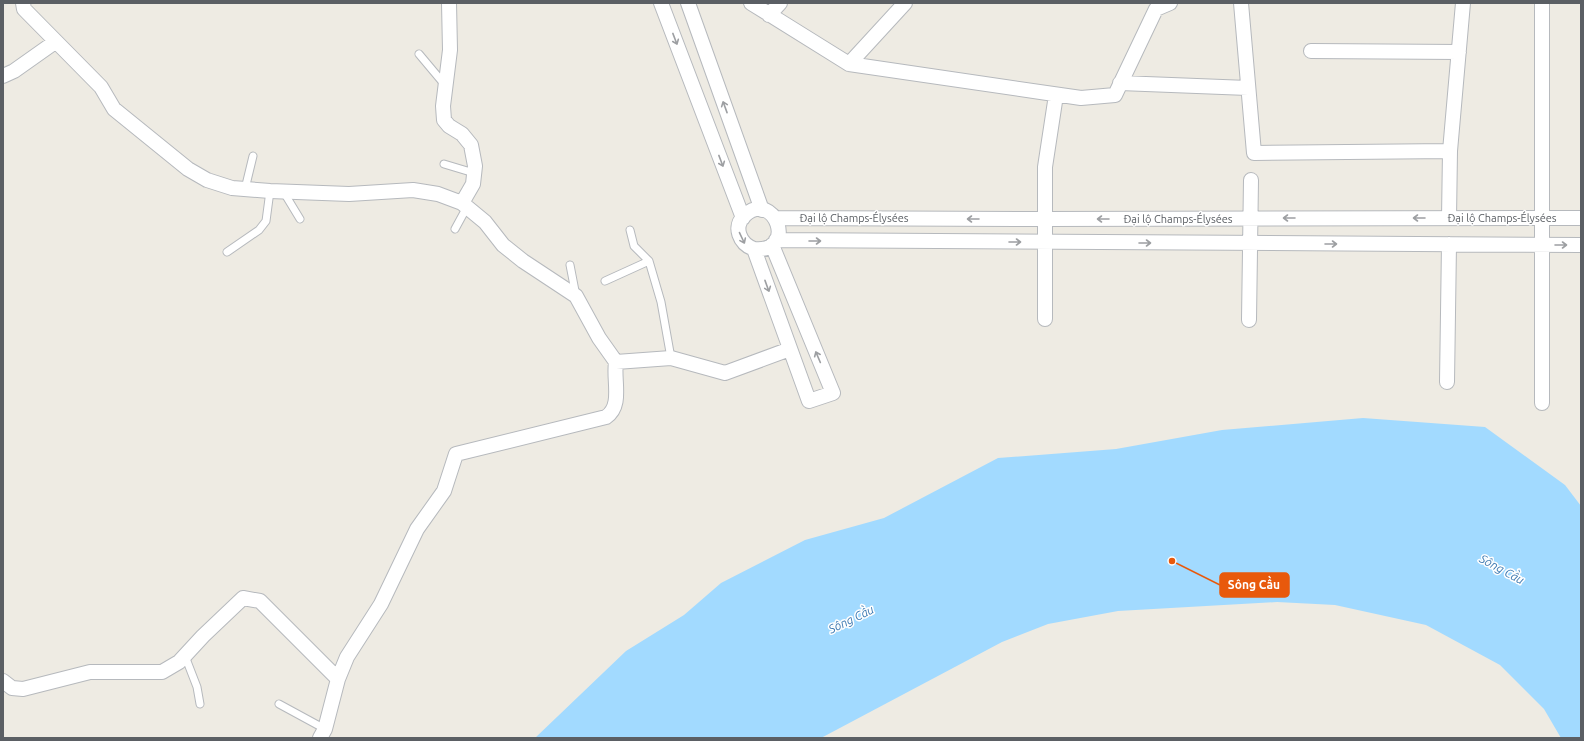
<svg xmlns="http://www.w3.org/2000/svg" width="1584" height="741" font-family="Ubuntu,sans-serif">
  <style>
    .water { fill: #a2daff }
    .lines { fill: none; stroke-linecap: round; stroke-linejoin: round }
    .service-casing { stroke: #b6b9bd; stroke-width: 9 }
    .minor-casing { stroke: #b6b9bd; stroke-width: 16 }
    .service { stroke: #fff; stroke-width: 7 }
    .minor { stroke: #fff; stroke-width: 14 }
    .oneway { stroke: #9d9fa2 }
    .labels { text-anchor: middle; dominant-baseline: central; stroke-width: 3; stroke-linejoin: round; paint-order: stroke }
    .street-label { font-size: 11px; fill: #5b5f64; stroke: #fff }
    .water-label { font-size: 12px; font-style: italic; fill: #3e7ab2; stroke: #fff }
    .leader { fill: none; stroke: #e8590c; stroke-width: 1.5 }
    .callout-dot { fill: #e8590c; stroke: #fff; stroke-width: 1.5 }
    .callout { fill: #e8590c; stroke: #e8590c; stroke-width: 1.5 }
    .callout-label { font-size: 12px; text-anchor: middle; font-weight: bold; fill: #fff }
  </style>
  <rect width="100%" height="100%" fill="#eeebe3"/>
  <path class="water" d="M1363 418 1485 427 1565 485 1581 506V738H1561L1544 709 1500 665 1426 625 1335 605 1277 602 1118 611 1048 624 1002 642 821 738H535L626 651 684 615 721 583 805 540 884 518 998 458 1116 449 1222 430Z"/>
  <g class="lines">
    <defs>
      <path id="service" d="M419 54 445 85
        M444 164 474 173
        M245 189 253 156
        M283 191 300 219
        M455 229 467 207
        M630 230 634 246 649 261 661 302 671 358
        M227 252 259 230 266 221 270 191
        M570 265 576 296
        M605 281 649 261
        M185 656 197 687 200 704
        M279 704 325 729"/>
      <path id="minor" d="M23 3 24 9 101 87 114 109 188 169 207 180 232 188 270 191 349 194 413 190 438 194 462 203 485 222 503 245 523 261 576 296 599 338 616 362 671 358 725 373 790 349
        M449 3 450 50 443 106 444 120 449 126 462 134 471 145 475 166 473 184 462 203
        M661 3 743 218
        M688 3 762 210
        M751 3 849 64 1081 98 1115 95 1156 9 1170 3
        M1241 3 1254 153 1450 151
        M1542 3V403
        M769 15 780 3
        M1311 51 1459 52
        M849 64 905 3
        M3 76 14 71 55 42
        M1120 83 1248 88
        M776 218 1044 219 1581 218
        M1449 218 1450 151 1463 3
        M776 240 1581 245
        M754 249C799 253 774 189 745 215 732 227 740 244 754 249L809 401 833 393 772 245
        M1045 319V167L1056 95
        M1249 320 1251 180
        M1447 382 1449 244
        M3 681 12 688 23 689 90 672H162L179 662 203 636 243 598 260 601 338 679
        M320 738 325 729 338 679 347 657 381 604 417 529 444 491 456 454 606 417C623 406 613 380 616 362"/>
    </defs>
    <use href="#service" class="service-casing"/>
    <use href="#minor" class="minor-casing"/>
    <use href="#service" class="service"/>
    <use href="#minor" class="minor"/>
  </g>
  <defs><path id="oneway-shaft" d="M-6 0H5M1.5-3L5.5 0L1.5 3" fill="none" stroke-width="1.6" stroke-linecap="round" stroke-linejoin="round"/></defs>
  <g class="oneway">
    <use href="#oneway-shaft" transform="translate(675 39) rotate(69)"/>
    <use href="#oneway-shaft" transform="translate(725 107) rotate(-110)"/>
    <use href="#oneway-shaft" transform="translate(721 161) rotate(69)"/>
    <use href="#oneway-shaft" transform="translate(1289 218) rotate(180)"/>
    <use href="#oneway-shaft" transform="translate(1419 218) rotate(180)"/>
    <use href="#oneway-shaft" transform="translate(973 219) rotate(-180)"/>
    <use href="#oneway-shaft" transform="translate(1103 219) rotate(180)"/>
    <use href="#oneway-shaft" transform="translate(742 238) rotate(65)"/>
    <use href="#oneway-shaft" transform="translate(815 241)"/>
    <use href="#oneway-shaft" transform="translate(1015 242)"/>
    <use href="#oneway-shaft" transform="translate(1145 243)"/>
    <use href="#oneway-shaft" transform="translate(1331 244)"/>
    <use href="#oneway-shaft" transform="translate(1561 245)"/>
    <use href="#oneway-shaft" transform="translate(767 286) rotate(70)"/>
    <use href="#oneway-shaft" transform="translate(818 357) rotate(-113)"/>
  </g>
  <g class="labels">
    <g class="street-label">
      <text x="854" y="218">Đại lộ Champs-Élysées</text>
      <text x="1502" y="218">Đại lộ Champs-Élysées</text>
      <text x="1178" y="219">Đại lộ Champs-Élysées</text>
    </g>
    <g class="water-label">
      <text transform="translate(1502 569) rotate(29)">Sông Cầu</text>
      <text transform="translate(851 619) rotate(-26)">Sông Cầu</text>
    </g>
  </g>
  <path class="leader" d="M1172 561L1220 585"/>
  <circle class="callout-dot" cx="1172" cy="561" r="4"/>
  <rect class="callout" x="1220" y="573" width="69" height="24" rx="4"/>
  <g class="callout-label">
    <text x="1254" y="589">Sông Cầu</text>
  </g>
  <rect width="1584" height="741" fill="none" stroke="#5b5f64" stroke-width="8"/>
</svg>
